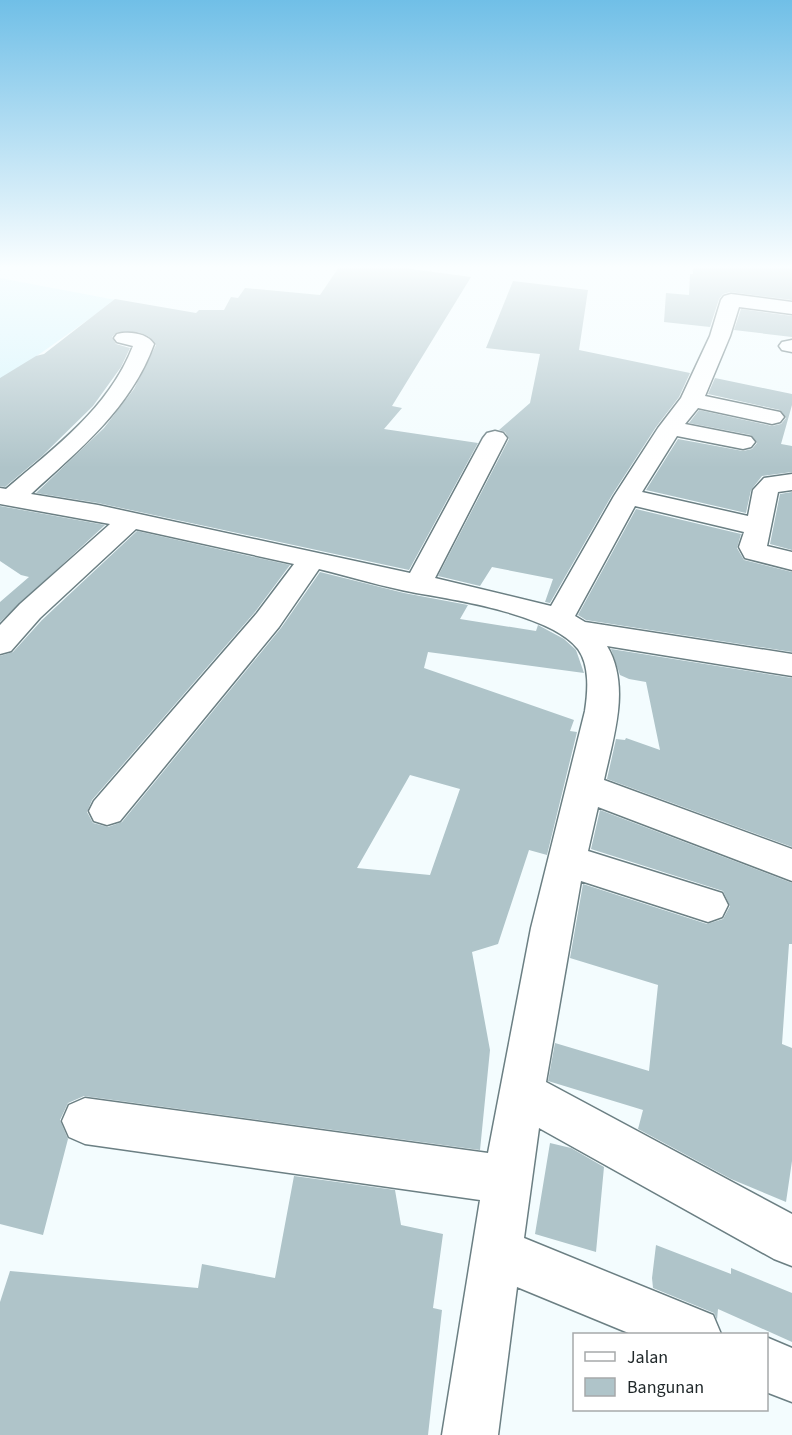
<svg xmlns="http://www.w3.org/2000/svg" width="792" height="1435" font-family="'Source Sans 3',sans-serif">
  <style>
    .built { fill: #d6f5fc }
    .building { fill: #afc4c9; fill-rule: evenodd }
    .lines { fill: none; stroke-linecap: round; stroke-linejoin: round }
    .street-casing { stroke: #6b7f83; stroke-width: 3 }
    .street { fill: #fff; fill-rule: evenodd }
  </style>
  <rect width="100%" height="100%" fill="#f3fcfe"/>
  <path class="built" d="M0 278 116 300 0 382Z"/>
  <path class="building" d="M339 267H397L471 277 392 406 402 408 384 429 478 443 409 570 98 503 36 493 104 428 134 389 156 345 148 336 138 332H117L112 337 116 344 130 348 121 367 93 406 42 456 5 487 0 486V378L36 356 44 354 115 299 196 313 199 310H224L231 297 238 298 245 288 320 295Z
    M693 267H792V300L730 292 723 294 719 299 710 327 664 322 666 293 689 295 690 274H693Z
    M513 281 588 290 579 350 690 373 679 397 656 427 612 495 550 603 545 602 553 579 492 567 480 586 438 576 509 439 505 432 499 430 530 403 540 354 486 348Z
    M741 309 792 316V337L734 330Z
    M715 378 792 394V405L781 444 792 446V472L762 476 751 490 746 513 646 490 678 439 743 451 752 449 757 443 751 435 689 423 699 410 772 426 781 424 786 418 780 410 708 394Z
    M792 492V550L770 544 780 494Z
    M0 506 105 525 0 622V602L29 577 21 575 0 561Z
    M636 509 741 534 737 548 744 560 792 572V652L586 620 578 615Z
    M137 531 290 565 255 612 92 800 87 812 93 823 108 827 122 822 281 628 320 572 404 593 468 605 460 619 536 631 538 625 564 639 576 650 584 673 428 652 424 668 574 720 570 731 577 732 547 855 529 850 498 944 472 952 490 1050 480 1150 84 1096 68 1103 60 1120 68 1139 43 1235 0 1224V656L13 652 42 620ZM410 775 460 789 430 875 357 868Z
    M611 649 792 678V847L607 779 616 739 625 740 626 738 660 750 646 682 629 679 620 675Z
    M600 810 792 883V944H789L782 1044 792 1048V1161L786 1202 731 1179 638 1129 643 1110 548 1081 555 1043 649 1071 658 985 570 958 583 884 707 924 723 919 730 906 723 891 591 849Z
    M550 1143 571 1148 604 1167 596 1252 535 1234Z
    M294 1176 395 1190 401 1225 443 1234 433 1308 442 1310 428 1435H0V1302L10 1271 198 1288 202 1264 275 1278Z
    M656 1245 731 1274V1268L792 1293V1342L718 1309 717 1320 714 1313 653 1288 652 1278Z"/>
  <g class="lines">
    <defs>
      <path id="street" d="M731 294 792 302V314L739 307 730 336 705 396 780 412 784 417 780 422 772 424 698 408 685 424 751 437 755 442 751 447 743 449 677 436 642 492 748 516 753 490 764 478 792 474V490L778 492 767 546 792 552V570L745 558 739 547 744 532 635 506 575 616 585 622 792 654V676L607 646C631 686 613 738 604 780L792 849V881L598 807 588 851 722 893 728 905 722 917 708 922 581 881 546 1082 792 1214V1266L774 1259 539 1128 524 1238 713 1315 721 1334H631L517 1287 498 1435H442L480 1200 85 1144 69 1137 62 1121 69 1105 85 1098 488 1153 531 928 585 711C588 691 590 666 578 649 552 615 457 600 416 593 384 587 351 577 319 569L279 627 120 821 107 825 94 821 89 811 94 801 257 613 294 564 136 529 40 618 11 651 0 654V625L20 604 110 524 0 504V488L6 489C55 447 109 408 133 346L117 342 114 338 117 334C129 331 147 333 154 344 131 408 80 449 31 494L98 505 410 573 483 438 487 433 495 431 503 433 507 438 435 578 551 606 614 496 658 428 681 398 710 336 721 300 724 296Z
        M792 340V352L782 350 779 346 782 342Z
        M766 1337 792 1348V1402L766 1392Z"/>
    </defs>
    <use href="#street" class="street-casing"/>
    <use href="#street" class="street"/>
  </g>
  <linearGradient id="sky" x2="0" y2="1"><stop stop-color="#70bfe7"/><stop offset="0.57" stop-color="#fafeff"/><stop offset="1" stop-color="#fafeff" stop-opacity="0"/></linearGradient>
  <rect width="792" height="468" fill="url(#sky)"/>
  <rect x="573" y="1333" width="195" height="78" fill="#ffffff" stroke="#a6a9aa" stroke-width="1.5"/>
  <rect x="585" y="1352" width="30" height="9" fill="#ffffff" stroke="#a6a9aa" stroke-width="1.5"/>
  <text x="627" y="1363" font-size="18" fill="#20282a">Jalan</text>
  <rect x="585" y="1378" width="30" height="18" fill="#afc4c9" stroke="#a6a9aa" stroke-width="1.5"/>
  <text x="627" y="1393" font-size="18" fill="#20282a">Bangunan</text>
</svg>
